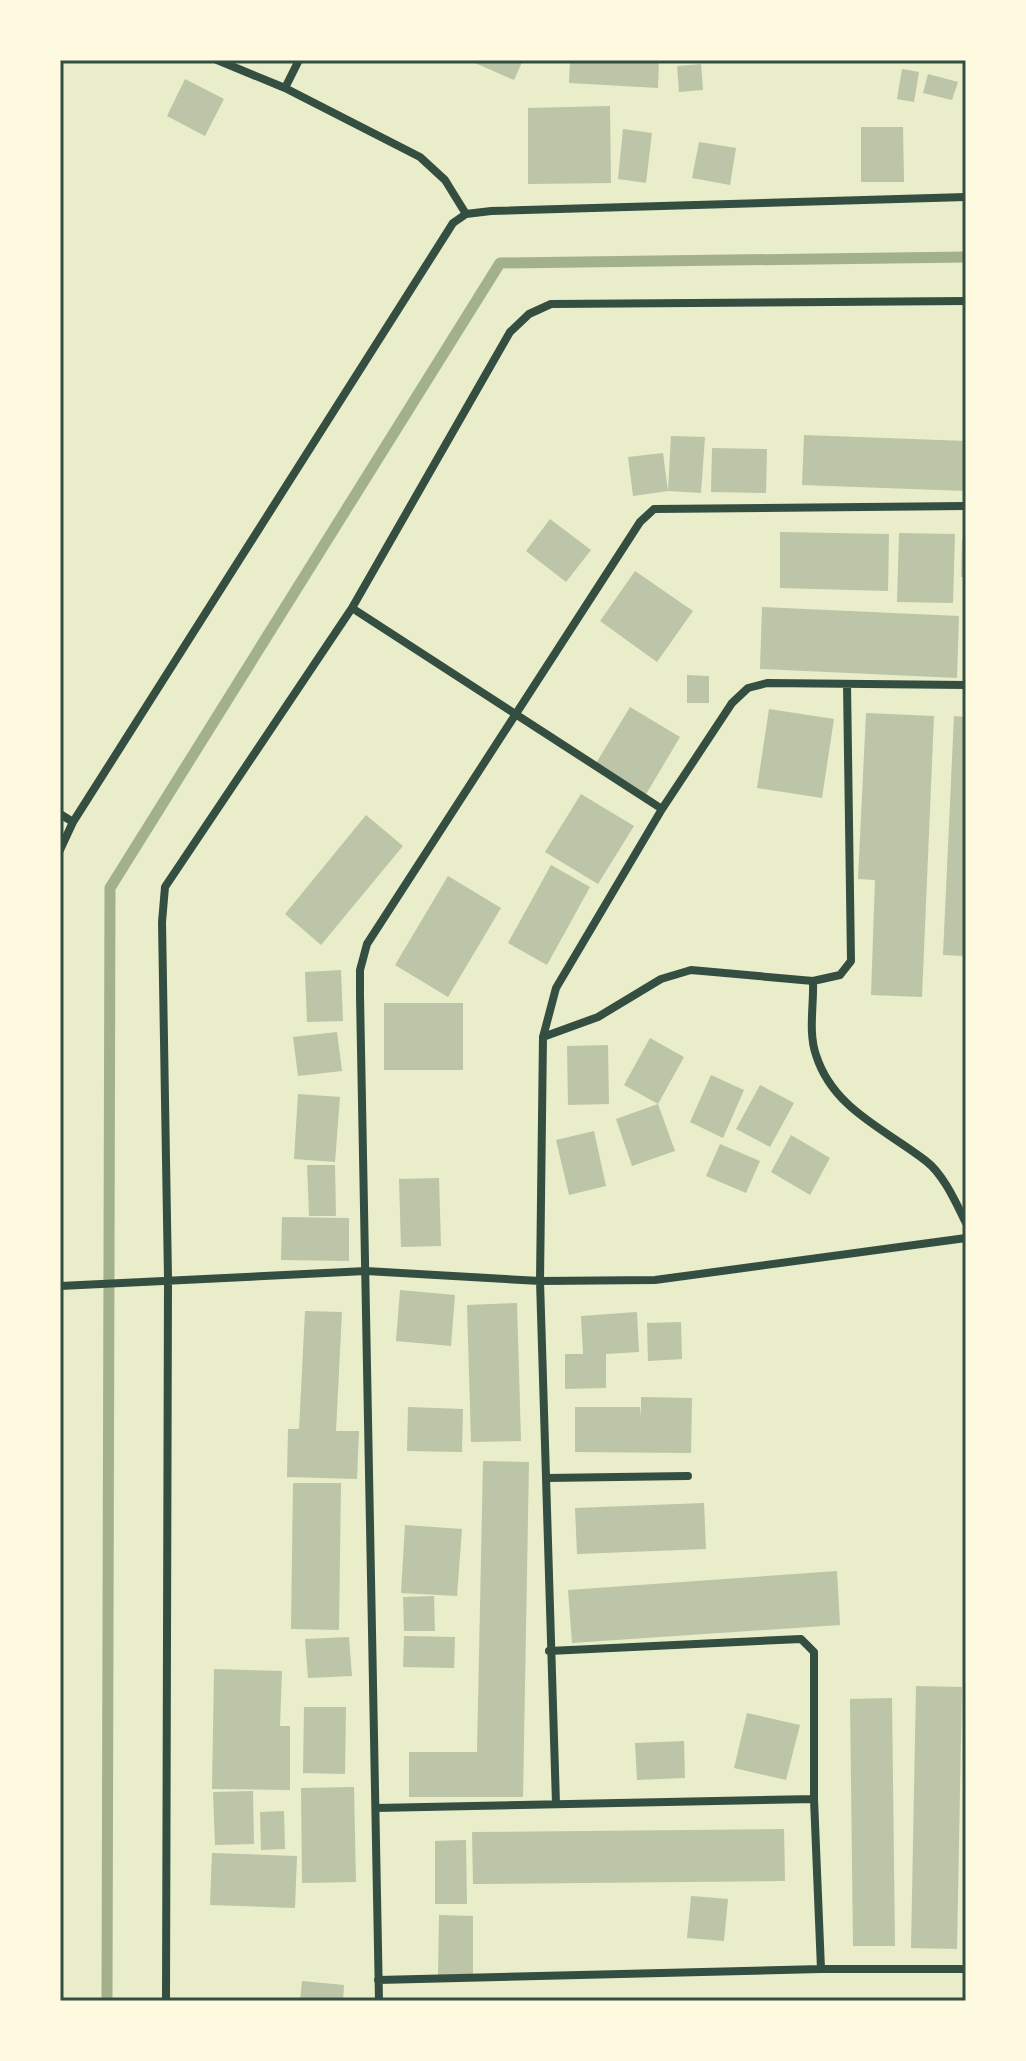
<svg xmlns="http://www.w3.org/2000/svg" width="1026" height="2061" font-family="'PT Serif',serif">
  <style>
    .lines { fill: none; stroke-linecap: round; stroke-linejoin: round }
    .stream { stroke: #a3b18a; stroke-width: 11 }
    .building { fill: #bcc5a7 }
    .minor { stroke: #344e41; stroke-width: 8 }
    .neatline { fill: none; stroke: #344e41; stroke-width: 3 }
  </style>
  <rect width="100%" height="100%" fill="#e9edc9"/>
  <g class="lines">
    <path class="stream" d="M107 2001 110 888 500 263 966 257"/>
  </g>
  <path class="building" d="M468 60H523L514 80Z
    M570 60H659L658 88 569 83Z
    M701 64 703 90 679 92 677 66Z
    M902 69 919 72 914 102 897 99Z
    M928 74 958 82 952 100 923 93Z
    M185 79 224 99 205 136 167 116Z
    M610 106 611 183 528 184V108Z
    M861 127H903L904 182H861Z
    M623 129 652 133 646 183 618 179Z
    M699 142 736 148 730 185 692 178Z
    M804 435 966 441V491L802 485Z
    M671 436 705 437 701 493 668 491Z
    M712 448 767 449 766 493 711 492Z
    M663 453 668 491 633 496 628 457Z
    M550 519 591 550 566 582 526 551Z
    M780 532 889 534 888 591 780 588Z
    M899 533 955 534 953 603 897 602Z
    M962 539H966V577H961Z
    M635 571 693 611 657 662 600 621Z
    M762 607 959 616 957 678 760 669Z
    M687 675 709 676V703H687Z
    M630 707 680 737 645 796 595 765Z
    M769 709 834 719 822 798 757 788Z
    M866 713 934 716 922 997 871 995 875 880 858 879Z
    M954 716 966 717V956L943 955Z
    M581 794 634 826 598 884 545 852Z
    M366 815 403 846 321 945 285 914Z
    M551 865 590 887 547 965 508 943Z
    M448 876 501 908 448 997 395 965Z
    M341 970 343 1021 307 1022 305 972Z
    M384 1003H463V1070H384Z
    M337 1032 342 1071 298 1076 293 1037Z
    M650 1038 684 1057 658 1104 624 1085Z
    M608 1045 609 1104 568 1105 567 1046Z
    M711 1075 744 1090 723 1138 690 1122Z
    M760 1085 794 1103 770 1147 736 1129Z
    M298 1094 340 1097 335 1162 294 1159Z
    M658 1104 675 1151 632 1166 616 1119Z
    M594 1131 606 1186 569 1195 556 1140Z
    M791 1135 830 1158 810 1195 771 1172Z
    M720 1144 760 1161 746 1193 706 1176Z
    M307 1165H335L336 1216H309Z
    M439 1178 441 1246 401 1247 399 1179Z
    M282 1217 349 1218V1261L281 1260Z
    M400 1290 455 1295 451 1346 396 1341Z
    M517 1303 521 1441 471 1442 467 1305Z
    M305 1311 342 1312 336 1431H359L357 1479 287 1477 288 1429H299Z
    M637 1312 639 1352 606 1354V1388L565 1389V1354H583L581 1316Z
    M681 1322 682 1359 648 1361 647 1323Z
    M641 1397 692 1398 691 1453 575 1452V1407H640L641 1418Z
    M408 1407 463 1409 462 1452 407 1451Z
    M483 1461 529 1462 523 1797H409V1752H477Z
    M293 1483H341L339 1630 291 1629Z
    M704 1503 706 1549 577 1554 575 1508Z
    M405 1525 462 1529 457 1596 401 1593Z
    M837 1571 840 1625 572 1643 568 1590Z
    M434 1596 435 1631H404L403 1597Z
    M404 1636 455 1637 454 1668 403 1667Z
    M349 1637 352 1676 308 1678 305 1639Z
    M214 1669 282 1671 280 1726H290V1790L212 1789Z
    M916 1686 962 1687 957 1949 911 1948Z
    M892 1698 895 1946H853L850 1699Z
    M304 1707H346L345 1774 303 1773Z
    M747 1713 800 1725 786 1780 734 1768Z
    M684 1741 685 1778 637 1780 635 1743Z
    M354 1787 356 1882 302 1883 301 1788Z
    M253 1791 254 1844 215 1845 213 1792Z
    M284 1811 285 1849 261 1850 260 1812Z
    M784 1829 785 1881 473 1884 472 1832Z
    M466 1840 467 1904H435V1841Z
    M212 1853 297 1856 295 1908 210 1905Z
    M691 1896 728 1899 724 1941 687 1938Z
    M439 1915 473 1916V1978L438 1977Z
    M302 1981 344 1985 343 2001H300Z"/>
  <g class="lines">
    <path class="minor" d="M217 60 285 88 420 157 445 180 466 214
      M285 88 299 60
      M352 608 662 809
      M60 814 73 822
      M60 850 73 822 453 223 466 214 491 211 966 197
      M813 981C814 1005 808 1032 816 1055 833 1109 885 1129 926 1161 944 1175 956 1203 966 1223
      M543 1037 598 1017 661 979 691 970 813 981 840 975 851 961 847 684
      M60 1286 366 1271 540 1281 655 1280 966 1238
      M547 1478 688 1476
      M549 1651 801 1639 814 1652V1799L821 1969
      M556 1804 540 1281 543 1037 556 988 662 809 732 703 748 688 767 683 966 685
      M376 1808 814 1799
      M378 1980 821 1969H966
      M166 2001 168 1278 162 922 165 887 352 608 510 332 529 314 551 304 966 301
      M379 2001 360 996V970L367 944 640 522 654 509 966 506"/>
  </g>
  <rect width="1026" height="2061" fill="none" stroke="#fefae0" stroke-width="124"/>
  <rect x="62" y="62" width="902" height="1937" class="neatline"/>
</svg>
